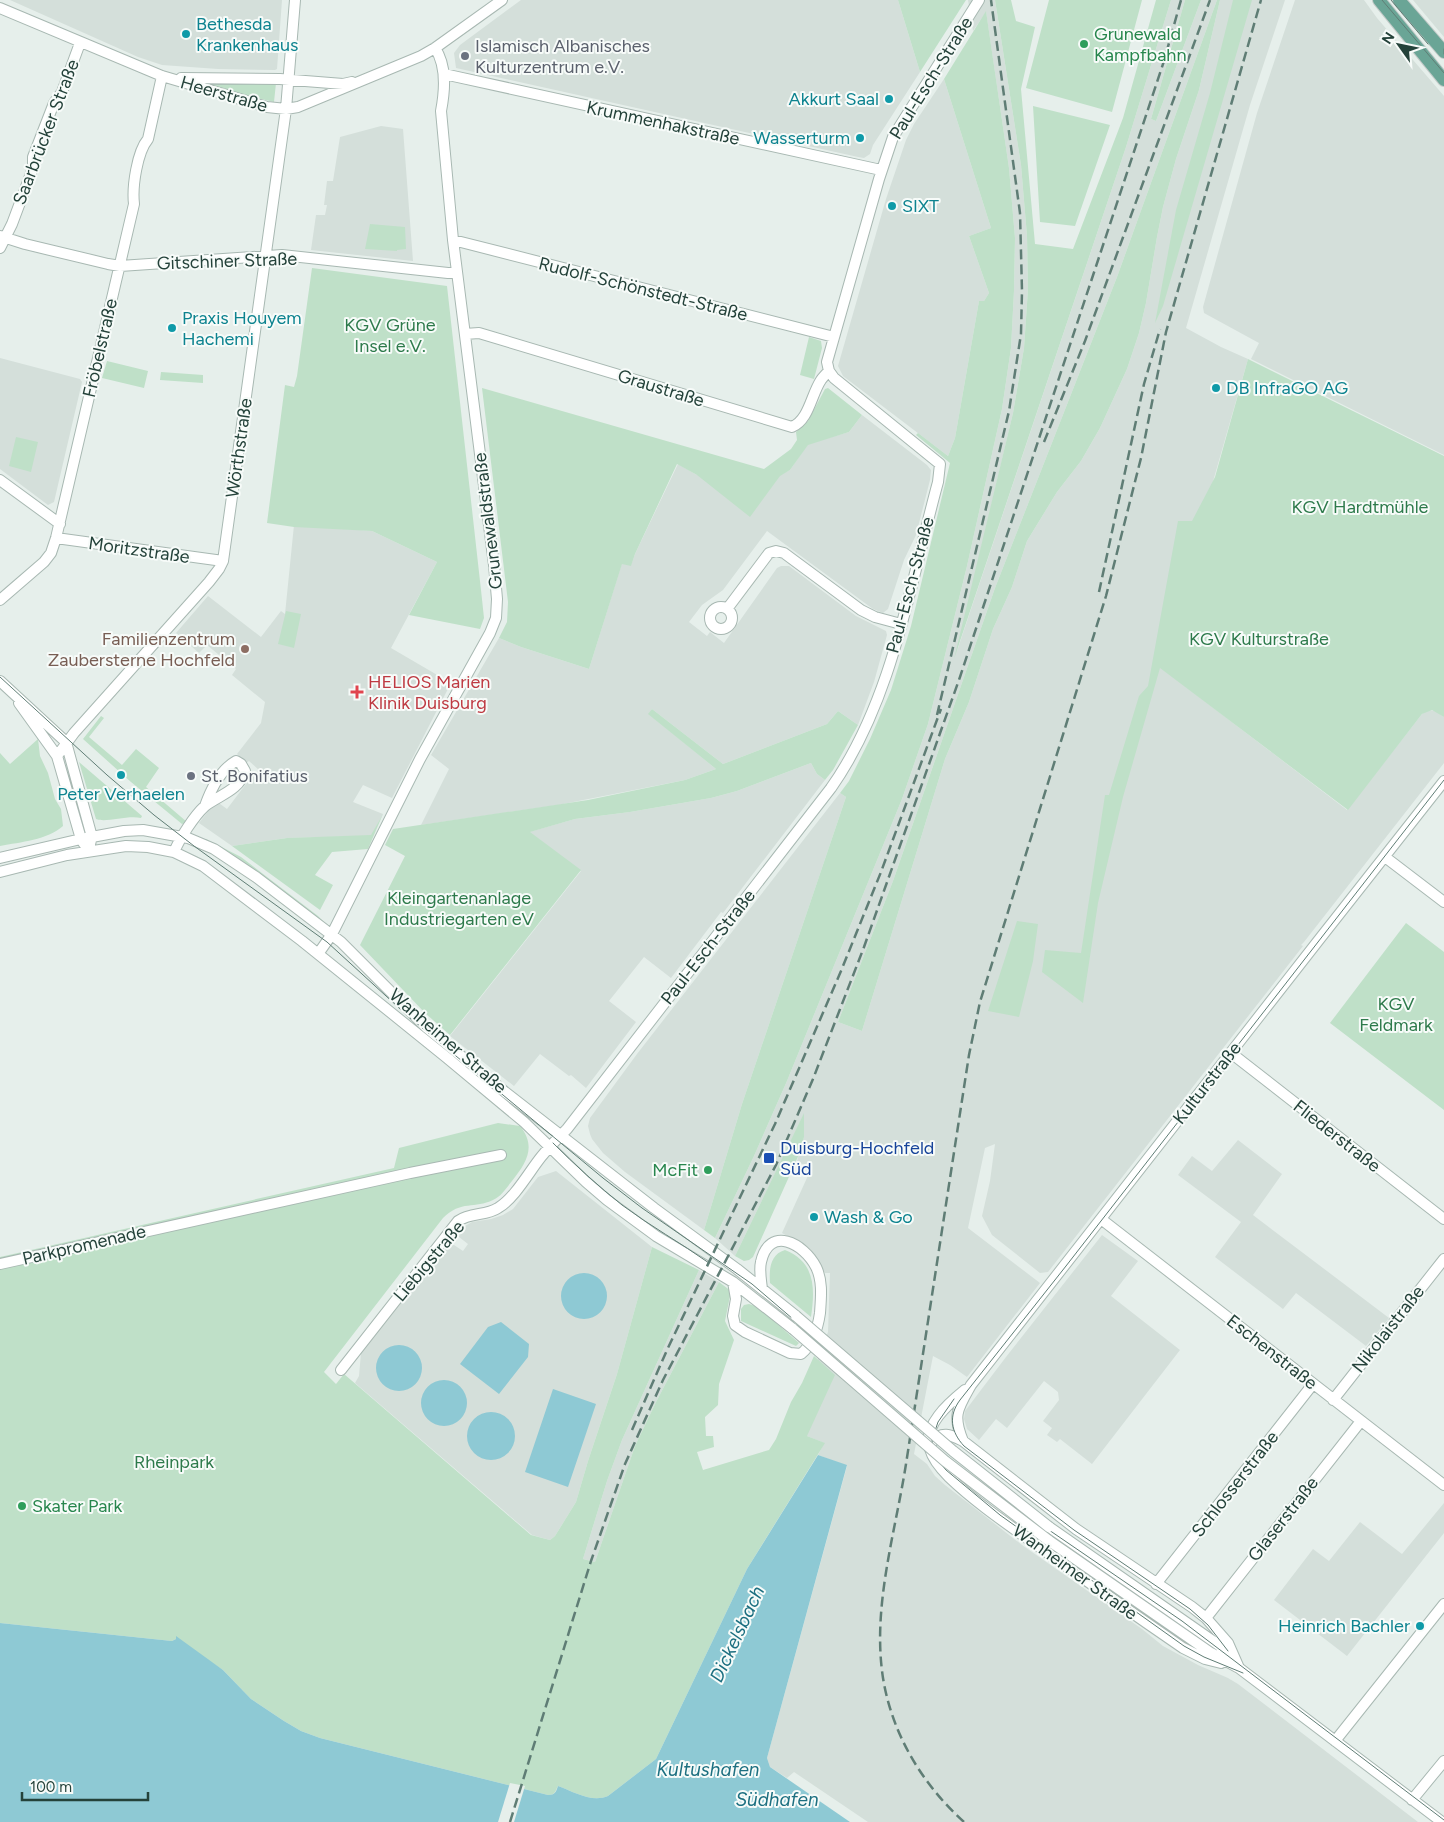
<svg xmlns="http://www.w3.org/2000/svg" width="1444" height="1822" font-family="Figtree,sans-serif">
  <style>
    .built { fill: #d4dfda }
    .green { fill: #bfe0c8 }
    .water { fill: #8ec9d4 }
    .pier { fill: #e6efeb }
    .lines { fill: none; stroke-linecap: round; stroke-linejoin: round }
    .minor-casing { stroke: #a8b8b2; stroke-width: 12 }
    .major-casing { stroke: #c2cac8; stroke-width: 14 }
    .minor { stroke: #fff; stroke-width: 10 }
    .major { stroke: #6aa596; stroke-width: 12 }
    .tram { stroke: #5f7d75; stroke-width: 1 }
    .rail { stroke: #5f7d75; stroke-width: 2.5; stroke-dasharray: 10 5; stroke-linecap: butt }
    .minor-bridge-casing { stroke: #a8b8b2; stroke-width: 12; stroke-linecap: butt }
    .minor-bridge { stroke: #fff; stroke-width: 10 }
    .culture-dot { fill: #0f9aa8; stroke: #f7fbf9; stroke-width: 2 }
    .leisure-dot { fill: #2e9e5b; stroke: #f7fbf9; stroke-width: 2 }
    .worship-dot { fill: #6b7280; stroke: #f7fbf9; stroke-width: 2 }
    .education-dot { fill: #8d6e63; stroke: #f7fbf9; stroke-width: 2 }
    .health-dot { fill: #e0444e; stroke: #f7fbf9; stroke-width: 2 }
    .transit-dot { fill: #1a4fb4; stroke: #f7fbf9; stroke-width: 2 }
    .labels { text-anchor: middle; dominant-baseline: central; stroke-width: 4; stroke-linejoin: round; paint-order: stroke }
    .culture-label { font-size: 18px; fill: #0d838f; stroke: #f7fbf9; text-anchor: start }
    .leisure-label { font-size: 18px; fill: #27864d; stroke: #f7fbf9; text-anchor: start }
    .worship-label { font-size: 18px; fill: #5b616d; stroke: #f7fbf9; text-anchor: start }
    .street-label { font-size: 18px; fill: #24423a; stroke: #f7fbf9 }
    .park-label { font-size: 18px; fill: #2d7a4b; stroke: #f7fbf9 }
    .education-label { font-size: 18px; fill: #785e54; stroke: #f7fbf9; text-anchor: end }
    .health-label { font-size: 18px; fill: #be3a42; stroke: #f7fbf9; text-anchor: start }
    .transit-label { font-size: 18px; fill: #164399; stroke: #f7fbf9; text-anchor: start }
    .water-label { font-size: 19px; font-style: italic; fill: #1c6f80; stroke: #f7fbf9 }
  </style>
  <rect width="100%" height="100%" fill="#e6efeb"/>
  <path class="built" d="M10 0H282L277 69 275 70 218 69 162 65 138 57Z
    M521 0H898L920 72 873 145 870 154 864 158 858 157 456 68 454 53 460 45Z
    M968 0H995L1021 165 1027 236 1028 289 1024 348 1013 413 957 651 1126 147 1171 0H1185L1151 119 1156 121 1201 0H1217L1117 277 995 588 893 881 838 1022 862 1031 945 759 969 702 993 629 1012 587 1027 541 1057 492 1081 461 1100 428 1127 369 1139 333 1146 303 1157 237 1163 207 1176 159 1199 90 1220 0H1285L1250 105 1186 328 1221 347 1248 359 1160 667 1347 810 1422 714 1428 710 1436 711 1444 717V763L1304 942 1301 945 1303 946 1048 1272 1040 1273 992 1235 982 1216 990 1181 995 1144 985 1148 968 1228 1040 1283 967 1377 950 1365 933 1356 914 1454 927 1464 935 1476 945 1485 1022 1545 1142 1629 1163 1646 1198 1665 1228 1678 1238 1684 1418 1822H868L794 1772 787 1778 770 1767 767 1758 847 1466 818 1455 824 1443 807 1436 796 1435 711 1568 697 1585 677 1604 647 1625 622 1638 584 1651 569 1654 521 1659 494 1657 466 1652 319 1613 245 1600 209 1594 200 1593 197 1596 178 1594V1591L118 1583 0 1573V1566L111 1576 249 1592 287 1598 364 1616 485 1647 522 1650 571 1645 614 1632 637 1621 668 1599 688 1582 718 1547 768 1466 787 1434 800 1405 828 1332 830 1273H825L811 1250 782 1233 811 1169 797 1161 804 1137V1114L735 1256 715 1238 754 1156 787 1081 902 799 928 724 967 566 1002 409 1011 348 1014 291 1015 238 1009 168 986 12 973 31Z
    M1295 0H1364L1377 18 1444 96V455L1251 359 1259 343 1204 313 1203 307 1257 113Z
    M1413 0H1444V37L1418 6Z
    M944 79 991 228 969 236 989 293 984 301H979L955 438 948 456 843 376 838 366 886 199 906 140 914 124Z
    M381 126 403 129 413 261 311 250 316 215H325L327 205H324L327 181H333L340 137Z
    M0 358 80 379 82 382 54 502 48 505 0 469Z
    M862 415 927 465 931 470 930 480 916 535 904 560 888 609 883 613 873 609 767 531 723 590 702 605 689 622 707 636 710 632 724 643 777 568 781 566H789L856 616 886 631 887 635 874 682 858 725 838 711 827 724 723 764 652 709 649 714 716 769 685 780 558 805 421 825 449 769 431 755 499 638 521 647 589 669 622 563 631 565 635 554 678 464 697 475H780L790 470 808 444 849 432Z
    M294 525 372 531 437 562 391 648 451 683 392 798 363 785 353 802 383 814 371 836 287 838 232 846 199 823 216 801 227 809 252 776 253 777 260 771 249 761 246 763 237 754 261 723 265 702 232 675 236 669 207 645 199 653 176 633 208 596 261 637 281 611 285 614Z
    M811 763 817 774 825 780 723 913 721 912 671 978 644 957 609 1001 636 1022 586 1088 571 1075 569 1076 540 1054 514 1086 450 1036 581 871 529 832 575 819 630 812 711 798 737 791Z
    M840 793 846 797 742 1104 704 1230 625 1172 603 1153 592 1139 590 1134 588 1126 590 1118 637 1054Z
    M1238 1140 1282 1174 1253 1215 1389 1318 1366 1346 1296 1293 1283 1309 1215 1257 1241 1222 1178 1175 1192 1156 1212 1171Z
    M556 1171 652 1247 617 1374 588 1461 576 1502 555 1536 550 1540 532 1535 355 1383 359 1376 361 1353 444 1246 454 1245 463 1251 468 1244 459 1237 460 1229 472 1222 491 1219 503 1215 513 1209 538 1177Z
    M1102 1235 1138 1261 1111 1296 1180 1350 1092 1464 1060 1439 1057 1442 1047 1435 1052 1428 1043 1421 1059 1400 1058 1392 1044 1381 1007 1428 996 1419 979 1440 967 1429 964 1419 965 1411 1006 1357Z
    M699 1270 719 1282 656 1402 635 1446 595 1562 583 1559 607 1481 622 1440Z
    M1444 1503V1533L1347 1656 1274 1600 1313 1549 1329 1561 1360 1522 1402 1554Z"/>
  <path class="green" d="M898 0H966L920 72Z
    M995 0H1011L1016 21 1035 27 1021 89 1035 244 1073 249 1123 118 1156 0H1171L1126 147 954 659 1013 413 1024 348 1028 289 1027 236 1021 165Z
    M1049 0H1142L1112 112 1026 88Z
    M1185 0H1201L1156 121 1151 119Z
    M1217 0H1220L1199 90 1176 159 1163 207 1157 237 1146 303 1139 333 1127 369 1100 428 1081 461 1057 492 1027 541 1012 587 993 629 969 702 945 759 862 1031 838 1022 893 881 995 588 1117 277Z
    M1233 0H1252L1163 306 1155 323 1176 210 1210 93Z
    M986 11 1009 168 1015 238 1014 291 1011 348 1002 409 967 566 928 724 902 799 787 1081 754 1156 715 1238 704 1230 742 1104 846 797 840 793 849 781 870 739 891 690 911 626 950 463 916 435 918 433 948 456 955 438 979 301H984L989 293 969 236 991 228 944 79Z
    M203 82 276 83 274 102 203 85Z
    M1033 106 1110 125 1075 226 1040 222Z
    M370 224 405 227 406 249 397 250V251L365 249Z
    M312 268 447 286 481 590 484 618 480 629 409 615 437 562 372 531 294 527 267 523 285 385 294 387 297 376Z
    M809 337 821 341 822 348 814 379 800 375Z
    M1248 359 1444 456V717L1432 710 1422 714 1348 810 1160 668 1123 797 1098 903 1083 1003 1042 972 1045 950 1081 953 1105 795H1109L1139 696 1148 686 1178 521H1192L1215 477Z
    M107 361 148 371 144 388 102 378Z
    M161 372 203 375V383L160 380Z
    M482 388 764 469 791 449 797 440 796 432 808 421 825 389 828 388 862 415 849 432 808 445 790 470 780 476 750 517 697 475 677 464 635 554 631 566 622 564 589 669 521 647 499 638 507 622 508 602Z
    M16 437 38 442 31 472 9 466Z
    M286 611 301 614 294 648 278 644Z
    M652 709 723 764 827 724 838 711 858 725 833 770 825 780 817 774 811 763 737 791 711 798 630 812 575 819 530 832 581 870 450 1035 425 1013 360 945 405 856 385 845 393 829 588 800 685 780 716 769 648 714Z
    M101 716 104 718 89 737 122 765 136 749 159 768 146 787 187 822 182 824 131 782 83 739Z
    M38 739 40 756 48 773 55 799 61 809 63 826C47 840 21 842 0 846V753L10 764Z
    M79 762 142 816 141 818C127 815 106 823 96 819Z
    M383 814 368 849 332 852 315 875 333 885 320 910 232 846 287 838 371 835Z
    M206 839 241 857 318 916 325 923 234 856 206 840Z
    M1017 921 1038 924 1033 961 1019 1017 988 1011Z
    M1406 923 1444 952V1110L1330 1023Z
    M804 1113V1137L801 1150 753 1257 749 1260 744 1261 735 1256Z
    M498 1123 520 1126C537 1147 526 1163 512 1181 506 1188 502 1196 493 1200 475 1209 461 1200 443 1218L324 1372 336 1384 344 1374 531 1535 550 1540 555 1536 576 1502 588 1461 617 1374 652 1247 699 1270 622 1440 607 1481 583 1559 595 1562 635 1446 656 1402 719 1282 731 1291 725 1321 734 1340 719 1384 718 1405 705 1417 706 1436H713L714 1447 697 1452 703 1470 769 1450 776 1439 791 1402 802 1383 814 1356 835 1375 807 1436 825 1443 747 1569 656 1759 608 1796C592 1803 574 1792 558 1786 555 1792 555 1795 548 1795L320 1738 301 1731 284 1721 251 1699 223 1670 176 1639 172 1641 0 1623V1257L394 1168 399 1148Z
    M785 1250C816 1262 815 1290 811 1317L770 1283C769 1270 770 1254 785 1250Z
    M749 1304 758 1307 799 1343 796 1346 741 1321V1309L744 1305Z"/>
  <path class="water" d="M561 1296a23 23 0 1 1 46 0a23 23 0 1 1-46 0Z
    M501 1322 529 1344 528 1357 499 1394 460 1364 488 1327Z
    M376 1368a23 23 0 1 1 46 0a23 23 0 1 1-46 0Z
    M421 1403a23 23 0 1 1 46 0a23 23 0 1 1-46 0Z
    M553 1389 596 1404 568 1487 525 1472Z
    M467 1436a24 24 0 1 1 48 0a24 24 0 1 1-48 0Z
    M818 1455 847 1465 767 1758 770 1767 850 1822H0V1623L172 1641 176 1639V1636L223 1670 251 1699 284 1721 301 1731 320 1738 548 1795C555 1795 556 1792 558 1786 574 1792 592 1803 608 1796L656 1759 747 1569Z"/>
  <path class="pier" d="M510 1783 525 1786 514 1822H498Z"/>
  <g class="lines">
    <defs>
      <path id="minor" d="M0 8 162 76 267 107 286 109 298 107 421 56 435 48 502 0
        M444 74 881 170
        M181 78 280 79 343 84 352 82
        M0 236 25 244 108 264 120 266 282 255 448 273 457 272
        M453 240 834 337
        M0 248 12 224 33 168V157L54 103 62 92 80 43
        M465 334 479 333 792 427C809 420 811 395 821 380 823 377 826 374 829 371
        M0 480 60 524
        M56 538 223 561
        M0 600 44 562 51 553 56 538 134 204C132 187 137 152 148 139L162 76
        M710 618a11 11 0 1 1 22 0a11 11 0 1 1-22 0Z
        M727 609 769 553 776 551 784 553 861 610 875 617 901 624
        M0 681 66 742 92 837 90 844
        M19 703 57 756 81 839 84 844
        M57 756 74 733 209 582 219 569 223 561 286 109 295 0
        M174 852C180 838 194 816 205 806 219 795 239 791 245 771L241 764 236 761C220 770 211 789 205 806
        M1385 857 1444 902
        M0 858 81 839 124 831 143 830 188 838 214 849 256 877 341 942 427 1028 505 1092 654 1208 737 1269 796 1316
        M0 872 67 855 126 846 148 847 174 852 203 866 302 941 446 1057 524 1122 586 1182 607 1200 656 1236 733 1282 793 1329
        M318 954 332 934 420 759 490 633 496 618 497 599 494 565 453 240 441 111C445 90 447 66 435 48
        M1231 1053 1444 1219
        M1101 1219 1444 1485
        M0 1264 410 1173 501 1155
        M733 1282 736 1299 733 1316 735 1325 745 1332 790 1353 801 1354C813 1344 818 1327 820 1313 821 1298 823 1281 816 1267 804 1243 769 1225 761 1262 759 1270 761 1280 762 1289
        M341 1370 458 1221C471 1212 486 1216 498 1208 514 1199 529 1172 541 1157 549 1147 558 1138 567 1129L831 788C893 700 910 584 938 482L940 464 834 378 829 371 827 362 879 179 893 137 979 0
        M965 1390C949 1403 922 1426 930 1449 933 1460 942 1470 949 1477 974 1501 1003 1521 1031 1541 1081 1577 1132 1613 1183 1648L1205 1659 1221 1663
        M1333 1400 1444 1259
        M963 1441C952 1415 958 1408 971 1385L1318 941 1444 781
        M932 1442C942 1430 951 1435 963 1441L1076 1529 1192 1607 1206 1618 1228 1643 1239 1668
        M1049 1527 1220 1646 1232 1660
        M1048 1540 1211 1653 1239 1668 1442 1822
        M1156 1584 1313 1384
        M1206 1618 1361 1421
        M1335 1741 1444 1604
        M1412 1800 1444 1761"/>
      <path id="major" d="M1379 0 1444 80
        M1399 0 1444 52"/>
    </defs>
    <use href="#minor" class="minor-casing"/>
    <use href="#major" class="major-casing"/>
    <use href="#minor" class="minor"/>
    <use href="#major" class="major"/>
    <path class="tram" d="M1382 0 1444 73
      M1391 0 1428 44
      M1444 49V54
      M0 677 107 775 154 815 194 846 327 942 409 1017 603 1178 642 1208 752 1284 951 1454 1049 1530 1182 1621 1444 1820
      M553 1143C575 1165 598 1186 622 1205 650 1226 681 1243 709 1263
      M954 1399 938 1422 932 1440 933 1450 936 1458 946 1470 1000 1515 1184 1646 1204 1657 1243 1673
      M1228 1651 1208 1625 1190 1609 1074 1530 964 1446C951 1432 948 1416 960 1400L1066 1266 1444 780"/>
    <path class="rail" d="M1044 442 1085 341 1210 0
      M1099 592 1144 384 1160 329
      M937 715 1009 411 1021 334 1022 291 1020 213 991 0
      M632 1430 667 1350 775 1124 841 971 881 872 941 709
      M510 1822 591 1561 625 1464 663 1380 776 1165 813 1079 864 947 960 677 1164 61 1181 0
      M964 1822C922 1784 892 1734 883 1678 872 1607 895 1534 906 1464 927 1328 948 1191 969 1055L980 1002 1106 596 1141 458 1166 332 1261 0"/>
    <defs>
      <path id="minor-bridge" d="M796 1316 953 1451 1049 1527
        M793 1329 945 1461 1048 1540"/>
    </defs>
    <use href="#minor-bridge" class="minor-bridge-casing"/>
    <use href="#minor-bridge" class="minor-bridge"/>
  </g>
  <g class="culture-dot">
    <circle cx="186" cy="34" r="5"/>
    <circle cx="889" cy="99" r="5"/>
    <circle cx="860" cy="138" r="5"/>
    <circle cx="892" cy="206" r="5"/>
    <circle cx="172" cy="328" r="5"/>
    <circle cx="1216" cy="388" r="5"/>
    <circle cx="121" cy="775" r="5"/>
    <circle cx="814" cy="1217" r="5"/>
    <circle cx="1420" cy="1626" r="5"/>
  </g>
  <g class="leisure-dot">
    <circle cx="1084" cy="44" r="5"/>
    <circle cx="708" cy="1170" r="5"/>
    <circle cx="22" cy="1506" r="5"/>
  </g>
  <g class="worship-dot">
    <circle cx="465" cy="56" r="5"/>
    <circle cx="191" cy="776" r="5"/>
  </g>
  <circle class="education-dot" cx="245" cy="649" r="5"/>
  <path class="health-dot" d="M354.5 684.5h5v5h5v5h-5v5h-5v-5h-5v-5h5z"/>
  <rect class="transit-dot" x="763" y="1152" width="12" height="12" rx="2.5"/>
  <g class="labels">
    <g class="culture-label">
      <text x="196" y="24">Bethesda<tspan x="196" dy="21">Krankenhaus</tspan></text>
      <text x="879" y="99" text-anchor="end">Akkurt Saal</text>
      <text x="850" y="138" text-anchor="end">Wasserturm</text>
      <text x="902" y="206">SIXT</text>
      <text x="182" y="318">Praxis Houyem<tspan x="182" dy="21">Hachemi</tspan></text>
      <text x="1226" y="388">DB InfraGO AG</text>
      <text x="121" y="794" text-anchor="middle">Peter Verhaelen</text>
      <text x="824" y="1217">Wash &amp; Go</text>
      <text x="1410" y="1626" text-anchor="end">Heinrich Bachler</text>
    </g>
    <g class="leisure-label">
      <text x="1094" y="34">Grunewald<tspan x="1094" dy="21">Kampfbahn</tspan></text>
      <text x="698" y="1170" text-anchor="end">McFit</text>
      <text x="32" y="1506">Skater Park</text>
    </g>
    <g class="worship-label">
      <text x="475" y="46">Islamisch Albanisches<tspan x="475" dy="21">Kulturzentrum e.V.</tspan></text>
      <text x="201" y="776">St. Bonifatius</text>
    </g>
    <g class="street-label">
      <text transform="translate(931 78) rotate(-58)">Paul-Esch-Straße</text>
      <text transform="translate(224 94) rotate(16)">Heerstraße</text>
      <text transform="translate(663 123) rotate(12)">Krummenhakstraße</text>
      <text transform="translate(46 132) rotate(-69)">Saarbrücker Straße</text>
      <text transform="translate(227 261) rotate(-2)">Gitschiner Straße</text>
      <text transform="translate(643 289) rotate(14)">Rudolf-Schönstedt-Straße</text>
      <text transform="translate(100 348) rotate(-77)">Fröbelstraße</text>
      <text transform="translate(661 388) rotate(17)">Graustraße</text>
      <text transform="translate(239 448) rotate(-82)">Wörthstraße</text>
      <text transform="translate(488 521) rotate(-97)">Grunewaldstraße</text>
      <text transform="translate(139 550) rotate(8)">Moritzstraße</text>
      <text transform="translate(910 585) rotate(-75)">Paul-Esch-Straße</text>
      <text transform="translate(708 947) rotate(-52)">Paul-Esch-Straße</text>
      <text transform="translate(448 1041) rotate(41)">Wanheimer Straße</text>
      <text transform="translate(1207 1083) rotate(-52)">Kulturstraße</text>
      <text transform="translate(1337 1136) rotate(38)">Fliederstraße</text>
      <text transform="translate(84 1245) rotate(-13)">Parkpromenade</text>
      <text transform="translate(429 1261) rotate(-50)">Liebigstraße</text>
      <text transform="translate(1388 1329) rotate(-52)">Nikolaistraße</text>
      <text transform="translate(1272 1352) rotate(38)">Eschenstraße</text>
      <text transform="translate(1235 1484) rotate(-52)">Schlosserstraße</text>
      <text transform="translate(1283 1519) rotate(-52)">Glaserstraße</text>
      <text transform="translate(1075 1572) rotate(36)">Wanheimer Straße</text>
    </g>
    <g class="park-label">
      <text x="390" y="325">KGV Grüne<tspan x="390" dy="21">Insel e.V.</tspan></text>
      <text x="1360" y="507">KGV Hardtmühle</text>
      <text x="1259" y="639">KGV Kulturstraße</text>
      <text x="459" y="898">Kleingartenanlage<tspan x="459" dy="21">Industriegarten eV</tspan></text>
      <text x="1396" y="1004">KGV<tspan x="1396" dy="21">Feldmark</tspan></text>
      <text x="174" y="1462">Rheinpark</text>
    </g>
    <g class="education-label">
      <text x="235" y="639">Familienzentrum<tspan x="235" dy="21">Zaubersterne Hochfeld</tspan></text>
    </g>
    <g class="health-label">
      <text x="368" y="682">HELIOS Marien<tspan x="368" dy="21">Klinik Duisburg</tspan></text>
    </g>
    <g class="transit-label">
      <text x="780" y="1148">Duisburg-Hochfeld<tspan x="780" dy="21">Süd</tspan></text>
    </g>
    <g class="water-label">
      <text transform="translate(737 1634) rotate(-65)">Dickelsbach</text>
      <text x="708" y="1769">Kultushafen</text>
      <text x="777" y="1799">Südhafen</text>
    </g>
  </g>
  <g transform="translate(1399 45) rotate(303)" stroke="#f7fbf9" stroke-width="4" paint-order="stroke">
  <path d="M0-4L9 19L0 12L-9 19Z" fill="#24423a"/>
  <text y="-8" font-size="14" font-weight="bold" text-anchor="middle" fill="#24423a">N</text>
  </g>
  <path d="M22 1792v8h126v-8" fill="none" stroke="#24423a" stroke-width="2.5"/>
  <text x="30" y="1792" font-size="15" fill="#24423a" stroke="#f7fbf9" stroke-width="4" paint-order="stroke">100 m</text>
</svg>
